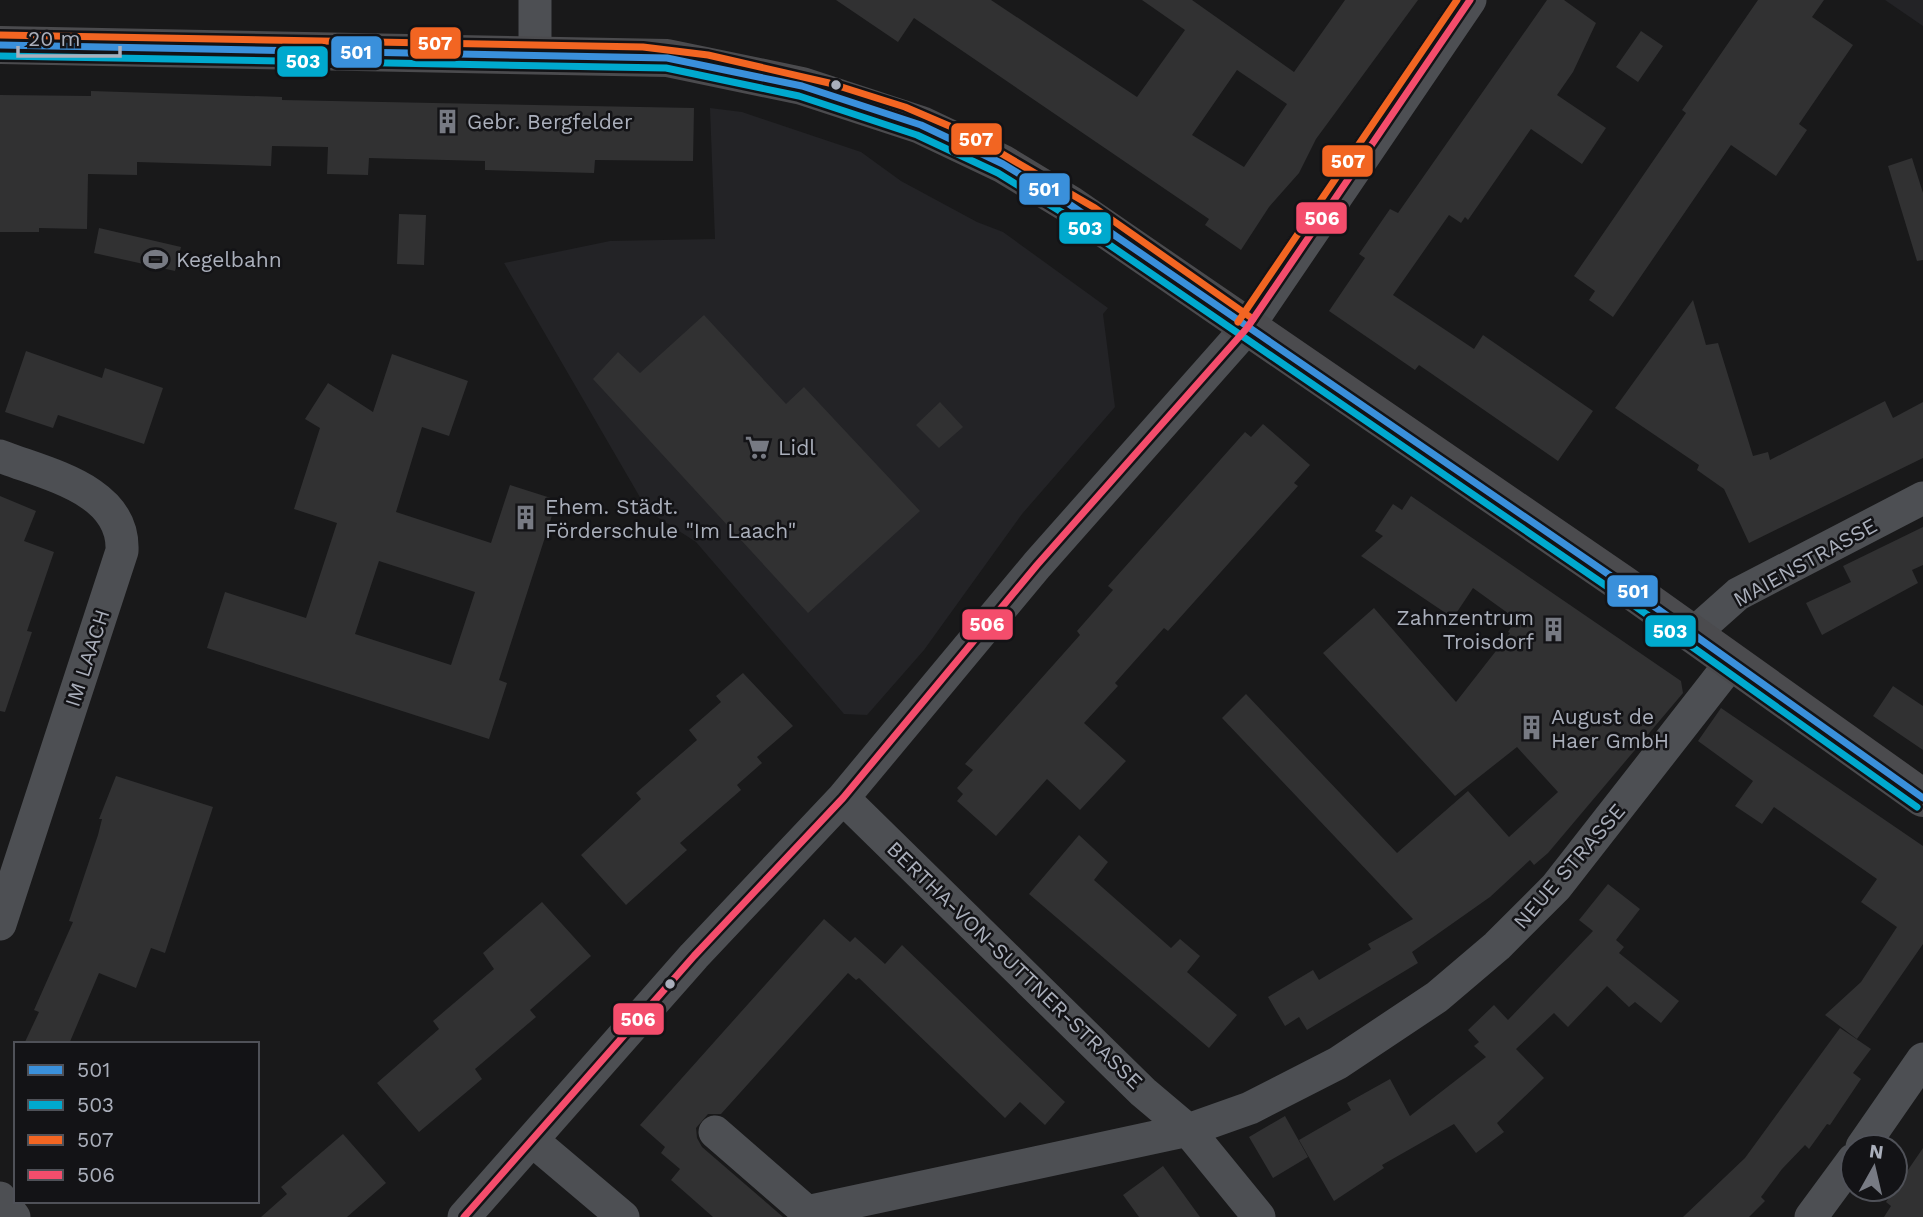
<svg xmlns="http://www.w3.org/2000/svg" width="1923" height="1217" font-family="'Work Sans',sans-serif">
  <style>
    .built { fill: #232326 }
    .building { fill: #313132; fill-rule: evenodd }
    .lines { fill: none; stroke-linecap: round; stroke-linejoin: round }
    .street { stroke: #4d4f53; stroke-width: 33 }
    .primary { stroke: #4b4b4e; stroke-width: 38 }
    .bus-1-casing { stroke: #131316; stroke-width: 12 }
    .bus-2-casing { stroke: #131316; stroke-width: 12 }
    .bus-3-casing { stroke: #131316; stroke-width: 12 }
    .bus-4-casing { stroke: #131316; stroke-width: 12 }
    .bus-1 { stroke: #3a90db; stroke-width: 7 }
    .bus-2 { stroke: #00a9ce; stroke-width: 7 }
    .bus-3 { stroke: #f26522; stroke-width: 7 }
    .bus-4 { stroke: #f44d6c; stroke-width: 7 }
    .bus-dot { fill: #aaafbb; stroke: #131316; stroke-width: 2.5 }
    .labels { text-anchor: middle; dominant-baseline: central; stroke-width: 5; stroke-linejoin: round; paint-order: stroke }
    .poi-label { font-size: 21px; fill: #aaafbb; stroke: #131316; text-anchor: start }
    .street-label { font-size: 21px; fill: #aaafbb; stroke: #131316 }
    .line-badge { stroke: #131316; stroke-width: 2.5 }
    .badge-label { font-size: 19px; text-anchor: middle; font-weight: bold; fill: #fff }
  </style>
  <rect width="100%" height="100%" fill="#19191a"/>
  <path class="built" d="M1885 0H1923V26Z
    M710 108 742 112 861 152 901 181 977 222 1003 232 1108 308 1103 314 1115 407 1022 514 924 650 867 715 844 714 696 542 648 511 504 263 610 241 715 239Z"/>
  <path class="building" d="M836 0H991L1137 97 1185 30 1142 0H1192L1294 72 1345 0H1418L1316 139 1299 173 1269 207 1241 250 1205 225 1209 219 914 18 898 42ZM1237 70 1287 104 1244 167 1192 135Z
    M1547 0H1564L1596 23 1573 72 1557 95 1606 128 1582 164 1531 129 1468 220 1465 217 1461 223 1449 215 1393 295 1474 349 1483 335 1593 411 1558 461 1419 365 1415 370 1329 311 1365 258 1359 254 1390 209 1398 213Z
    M1758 0H1824L1812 17 1853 45 1799 124 1807 130 1776 176 1731 145 1613 317 1589 300 1595 291 1574 276 1686 113 1682 110Z
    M1641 31 1663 46 1638 82 1616 67Z
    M91 91 282 97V100L694 108 693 161 595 160 594 173 485 170V161L369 158 368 175 327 174 328 147 272 146 271 166 137 162V175L88 174 87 229 39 228V232H0V95L91 96Z
    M1912 158 1923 193V260L1917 261 1888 166Z
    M399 214 426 215 424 265 397 264Z
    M99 228 181 247 175 271 94 253Z
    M1693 300 1706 345 1718 343 1753 456 1768 452 1770 460 1885 401 1893 418 1923 402V458L1749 543 1724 489 1697 470 1699 465 1615 408Z
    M704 315 786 404 804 387 920 511 808 613 593 379 618 352 640 373Z
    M26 351 102 378 105 368 163 388 144 444 58 415 53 428 5 412Z
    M392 354 468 381 449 436 422 427 396 512 491 543 510 485 557 500 499 680 507 683 489 739 207 648 225 592 306 618 337 523 294 509 320 428 305 419 328 383 373 412ZM379 561 475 592 451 665 355 634Z
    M940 402 963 427 939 448 916 425Z
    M1263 424 1310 465 1294 483 1298 486 1168 631 1164 628 1115 683 1118 686 1084 723 1126 761 1080 810 1047 779 996 836 957 801 963 794 957 788 973 770 965 764 1080 635 1077 631 1113 590 1108 586 1245 432 1251 437Z
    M0 496 36 511 24 541 54 552 27 631 32 632 5 712 0 711Z
    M1411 496 1681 681 1683 693 1548 853 1534 865 1530 860 1490 897 1412 952 1418 963 1307 1030 1299 1017 1285 1026 1268 997 1313 970 1319 980 1371 949 1368 944 1413 919 1222 718 1246 694 1397 853 1468 791 1509 837 1558 792 1517 747 1455 796 1323 653 1374 608 1456 702 1510 633 1508 632 1516 619 1473 588 1453 618 1361 556 1383 536 1375 531 1393 504 1402 510Z
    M1923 527V565L1912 570 1918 583 1822 635 1806 603 1851 582 1843 566Z
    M743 673 793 726 757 757 762 763 737 785 741 790 680 843 687 850 626 905 581 855 641 799 636 793 697 740 689 730 721 702 716 696Z
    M1893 686 1923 706V750L1873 716Z
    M1721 708 1923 846V944L1857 1039 1825 1015 1861 982 1897 927 1861 902 1877 879 1774 807 1762 824 1735 806 1753 781 1698 741Z
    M116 776 213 807 165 953 151 948 136 988 99 973 69 1044H24L39 1012 34 1010 73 922 69 921 98 835 102 819H99Z
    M1079 835 1108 862 1094 880 1171 948 1180 939 1200 956 1187 972 1237 1015 1209 1048 1029 894Z
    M1608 884 1640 909 1616 940 1624 947 1619 953 1679 1001 1661 1023 1635 1002 1629 1007 1607 986 1568 1027 1554 1013 1516 1049 1544 1078 1497 1123 1504 1132 1476 1153 1454 1124 1382 1165 1384 1168 1334 1201 1299 1140 1351 1110 1347 1103 1390 1079 1410 1116 1486 1057 1474 1046 1479 1042 1468 1030 1494 1005 1508 1020 1593 931 1579 920Z
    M542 902 591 956 530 1010 536 1017 475 1069 482 1079 419 1132 377 1083 439 1029 433 1021 494 969 483 953Z
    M824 919 850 942 855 937 885 964 902 945 1065 1102 1045 1125 1020 1102 1005 1118 859 978 856 980 848 973 721 1114H708L696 1128 697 1138 702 1147 783 1217H713L671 1180 680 1169 661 1153 665 1147 640 1125Z
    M1840 1028 1871 1049 1853 1073 1861 1079 1830 1125 1827 1124 1809 1149 1805 1145 1782 1169 1761 1197 1765 1201 1749 1217H1683L1745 1158Z
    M1285 1116 1308 1157 1273 1178 1249 1137Z
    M343 1134 386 1183 347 1217H261L287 1194 281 1187Z
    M1923 1148V1217H1884L1891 1206 1886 1202Z
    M1163 1166 1200 1217H1139L1123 1195Z"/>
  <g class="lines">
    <path class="street" d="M535 55V0
      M0 456C45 474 125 489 122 551L0 924
      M1693 634 1738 594 1923 498
      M843 798 1143 1092 1188 1130 1259 1217
      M715 1132 807 1212 1188 1130 1250 1108 1338 1063 1437 997 1497 946 1556 887 1731 663
      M533 1141 623 1217
      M1862 1147 1923 1059
      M0 1198 14 1217
      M464 1217 694 956 843 798 1037 565 1247 328 1470 0
      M1811 1217 1853 1160"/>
    <path class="primary" d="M0 45 667 58 802 86 921 125 1003 164 1069 204 1624 585 1923 798"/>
    <defs>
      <path id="bus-1" d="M0 45 667 58 802 86 921 125 1003 164 1069 204 1624 585 1923 798"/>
      <path id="bus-2" d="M0 56 666 68 799 96 917 135 998 173 1063 213 1618 594 1917 807"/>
      <path id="bus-3" d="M0 35 643 47 708 55 829 83 905 107 968 134 1095 208 1253 319
        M1238 322 1457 0"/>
      <path id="bus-4" d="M464 1217 694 956 843 798 1037 565 1247 328 1470 0"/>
    </defs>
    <use href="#bus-1" class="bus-1-casing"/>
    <use href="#bus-2" class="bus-2-casing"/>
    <use href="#bus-3" class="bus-3-casing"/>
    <use href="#bus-4" class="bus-4-casing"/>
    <use href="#bus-1" class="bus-1"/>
    <use href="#bus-2" class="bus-2"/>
    <use href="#bus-3" class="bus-3"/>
    <use href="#bus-4" class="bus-4"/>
  </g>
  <defs>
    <symbol id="building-bare" viewBox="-9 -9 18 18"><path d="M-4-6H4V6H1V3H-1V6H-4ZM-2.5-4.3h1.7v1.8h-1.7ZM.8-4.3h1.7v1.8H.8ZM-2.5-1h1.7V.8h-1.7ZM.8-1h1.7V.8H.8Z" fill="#777a83" stroke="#131316" stroke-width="2.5" paint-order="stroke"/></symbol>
    <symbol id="stadium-bare" viewBox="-9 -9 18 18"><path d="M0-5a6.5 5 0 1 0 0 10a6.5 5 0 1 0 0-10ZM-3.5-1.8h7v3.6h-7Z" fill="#777a83" stroke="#131316" stroke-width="2.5" paint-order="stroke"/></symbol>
    <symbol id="supermarket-bare" viewBox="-9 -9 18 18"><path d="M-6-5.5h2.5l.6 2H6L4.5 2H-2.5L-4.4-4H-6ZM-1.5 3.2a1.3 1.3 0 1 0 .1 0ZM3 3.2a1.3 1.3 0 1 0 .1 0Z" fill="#777a83" stroke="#131316" stroke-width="2.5" paint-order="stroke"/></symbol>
  </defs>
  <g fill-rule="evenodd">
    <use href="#building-bare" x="430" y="104" width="35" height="35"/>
    <use href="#stadium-bare" x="138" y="242" width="35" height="35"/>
    <use href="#supermarket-bare" x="740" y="430" width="35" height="35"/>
    <use href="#building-bare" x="508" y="500" width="35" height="35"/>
    <use href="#building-bare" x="1536" y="612" width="35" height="35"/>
    <use href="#building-bare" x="1514" y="710" width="35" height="35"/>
  </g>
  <g class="bus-dot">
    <circle cx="836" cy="85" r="6"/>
    <circle cx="670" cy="984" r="6"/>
  </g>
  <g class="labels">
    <g class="poi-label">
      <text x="467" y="121">Gebr. Bergfelder</text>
      <text x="176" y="259">Kegelbahn</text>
      <text x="778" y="447">Lidl</text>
      <text x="545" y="506">Ehem. Städt.<tspan x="545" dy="24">Förderschule "Im Laach"</tspan></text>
      <text x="1534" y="617" text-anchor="end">Zahnzentrum<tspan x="1534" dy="24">Troisdorf</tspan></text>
      <text x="1551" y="716">August de<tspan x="1551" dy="24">Haer GmbH</tspan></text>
    </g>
    <g class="street-label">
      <text transform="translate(1805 562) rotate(-29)">MAIENSTRASSE</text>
      <text transform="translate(87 658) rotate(-72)">IM LAACH</text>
      <text transform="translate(1569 866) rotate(-49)">NEUE STRASSE</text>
      <text transform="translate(1015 965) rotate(44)">BERTHA-VON-SUTTNER-STRASSE</text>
    </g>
  </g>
  <g class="line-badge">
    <rect x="409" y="26" width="53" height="34" rx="7" fill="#f26522"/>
    <rect x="330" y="35" width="53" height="34" rx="7" fill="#3a90db"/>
    <rect x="276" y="45" width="53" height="33" rx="7" fill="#00a9ce"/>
    <rect x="950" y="122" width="53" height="34" rx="7" fill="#f26522"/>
    <rect x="1321" y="144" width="53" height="34" rx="7" fill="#f26522"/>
    <rect x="1018" y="172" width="53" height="34" rx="7" fill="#3a90db"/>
    <rect x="1295" y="201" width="53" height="34" rx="7" fill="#f44d6c"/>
    <rect x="1058" y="211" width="54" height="34" rx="7" fill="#00a9ce"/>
    <rect x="1606" y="574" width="53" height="34" rx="7" fill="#3a90db"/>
    <rect x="961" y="608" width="53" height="33" rx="7" fill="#f44d6c"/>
    <rect x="1644" y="614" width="53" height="34" rx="7" fill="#00a9ce"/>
    <rect x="612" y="1002" width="53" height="34" rx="7" fill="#f44d6c"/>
  </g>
  <g class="badge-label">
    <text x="435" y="50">507</text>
    <text x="356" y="59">501</text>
    <text x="303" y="68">503</text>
    <text x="976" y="146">507</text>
    <text x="1348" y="168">507</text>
    <text x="1044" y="196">501</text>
    <text x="1322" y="225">506</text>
    <text x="1085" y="235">503</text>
    <text x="1633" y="598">501</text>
    <text x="987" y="631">506</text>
    <text x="1670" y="638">503</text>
    <text x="638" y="1026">506</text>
  </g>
  <rect x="14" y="1042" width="245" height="161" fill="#131316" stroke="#4f5158" stroke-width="2"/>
  <rect x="28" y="1065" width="35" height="10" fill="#3a90db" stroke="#4f5158" stroke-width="2"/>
  <text x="77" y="1077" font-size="21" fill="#aaafbb">501</text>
  <rect x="28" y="1100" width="35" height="10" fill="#00a9ce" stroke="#4f5158" stroke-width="2"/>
  <text x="77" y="1112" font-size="21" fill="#aaafbb">503</text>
  <rect x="28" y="1135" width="35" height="10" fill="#f26522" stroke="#4f5158" stroke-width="2"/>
  <text x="77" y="1147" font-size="21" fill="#aaafbb">507</text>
  <rect x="28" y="1170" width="35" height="10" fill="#f44d6c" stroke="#4f5158" stroke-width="2"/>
  <text x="77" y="1182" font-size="21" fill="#aaafbb">506</text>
  <g transform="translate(1874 1168) rotate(8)"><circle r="33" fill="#131316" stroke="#4f5158" stroke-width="2"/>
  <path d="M0-5L12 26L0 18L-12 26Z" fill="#777a83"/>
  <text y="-10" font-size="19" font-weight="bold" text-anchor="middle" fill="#aaafbb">N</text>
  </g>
  <path d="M18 46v10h102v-10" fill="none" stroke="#aaafbb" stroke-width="3.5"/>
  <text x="28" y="46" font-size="21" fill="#aaafbb" stroke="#131316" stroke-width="5" paint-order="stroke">20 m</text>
</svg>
